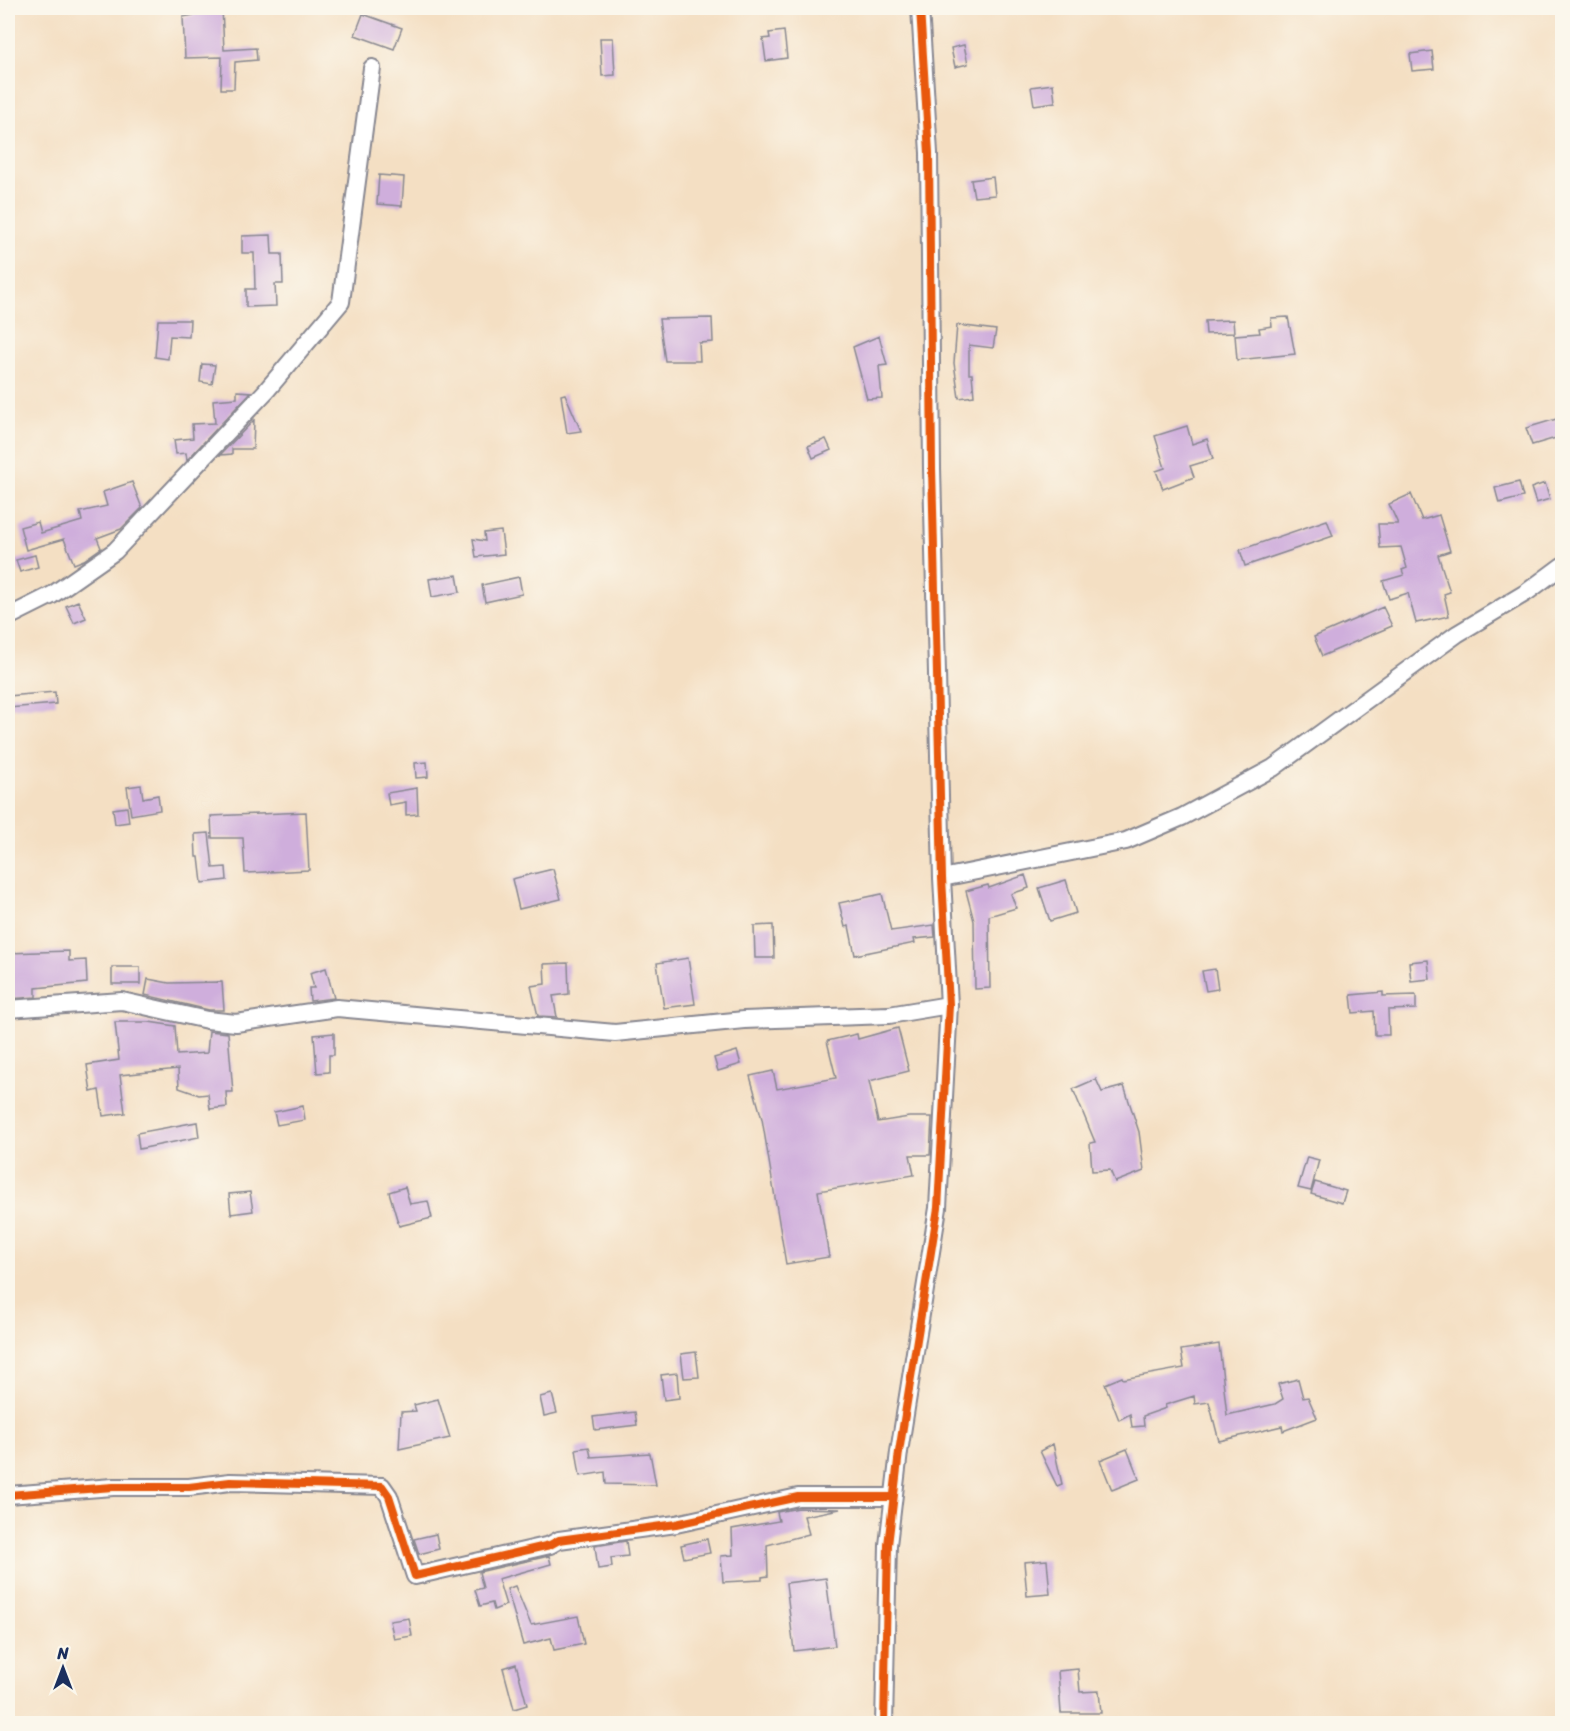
<svg xmlns="http://www.w3.org/2000/svg" width="1570" height="1731" font-family="Sriracha,sans-serif">
  <style>
    .building { fill: #cfaedc }
    .lines { fill: none; stroke-linecap: round; stroke-linejoin: round }
    .minor-casing { stroke: #888790; stroke-width: 20 }
    .minor { stroke: #fff; stroke-width: 16 }
    .cycleway-casing { stroke: #fbf7ec; stroke-width: 11 }
    .cycleway { stroke: #e8590c; stroke-width: 8 }
  </style>
  <rect width="100%" height="100%" fill="#fbf7ec"/>
  <filter id="ink" filterUnits="userSpaceOnUse"><feTurbulence type="fractalNoise" baseFrequency=".0167" numOctaves="2"/><feDisplacementMap in="SourceGraphic" scale="12" xChannelSelector="R" yChannelSelector="G"/><feConvolveMatrix kernelMatrix="1 2 1 2 8 2 1 2 1" color-interpolation-filters="sRGB"/></filter>
  <filter id="wash" filterUnits="userSpaceOnUse"><feTurbulence type="fractalNoise" baseFrequency=".008" numOctaves="4" result="noise"/><feDisplacementMap in="SourceGraphic" scale="24" xChannelSelector="R" yChannelSelector="G"/><feGaussianBlur stdDeviation="1.35" result="paint"/><feColorMatrix in="noise" values="0 0 0 0 0 0 0 0 0 0 0 0 0 0 0 0 0 1.4 0 .05"/><feComposite in="paint" operator="in"/></filter>
  <g filter="url(#wash)">
    <rect width="100%" height="100%" fill="#f4dfc3"/>
    <g id="blocks">
      <path class="building" d="M193 8H222L224 50 256 48 257 60 235 62 234 89H221L222 57 185 58 183 17 194 15Z
        M363 14 402 28 394 49 355 35Z
        M784 31 787 58 766 61 763 39 770 38 769 33Z
        M600 38H613L615 75 602 76Z
        M964 45 968 64 955 67 951 48Z
        M1432 51 1434 69 1412 71 1410 54Z
        M1053 84 1055 102 1034 105 1031 87Z
        M379 175 404 177 402 206 377 204Z
        M993 177 995 195 974 197 971 180Z
        M271 235 272 254H282L283 284H275L276 306 246 307V289H255L254 253H242V236Z
        M1288 317 1295 354 1237 360 1235 335 1260 333 1259 328 1272 326 1271 318Z
        M712 318 713 342 699 343 700 361H665L659 319Z
        M158 320H190L189 337 170 336 168 359 155 357Z
        M1233 320 1234 333 1206 334 1205 321Z
        M957 325 996 330 993 348 969 345V374H972L974 396 959 398 954 363Z
        M879 336 887 365 879 366 882 398 867 399 853 347Z
        M202 364 215 365 212 384 200 382Z
        M237 391 251 392 187 460 186 453 176 454 174 440 193 438 192 424 215 423 213 400 237 398Z
        M565 394 581 431 567 433 561 395Z
        M1563 417V436L1532 445 1526 428Z
        M254 420 253 449H232V454L220 455Z
        M1187 426 1192 444 1207 439 1213 459 1190 466 1194 477 1163 489 1156 471 1165 468 1155 436Z
        M826 439 831 450 813 458 808 446Z
        M132 482 142 508 121 529 97 538 101 548 84 560 74 564 64 539 26 550 20 527 38 522 41 533 82 521 80 512 107 506 103 492Z
        M1519 482 1523 497 1499 503 1495 488Z
        M1545 483 1550 499 1536 503 1531 488Z
        M1411 494 1422 520 1439 515 1450 551 1438 555 1450 592 1444 594 1449 616 1416 623 1408 593 1389 599 1383 581 1404 575 1402 570 1407 568 1401 547 1380 548 1378 524H1398L1389 504Z
        M1327 520 1333 536 1245 566 1240 550Z
        M501 531 504 554 476 557 473 539 485 541 484 533Z
        M35 555 38 567 20 572 16 560Z
        M457 575 460 592 432 597 429 579Z
        M519 577 522 594 485 602 482 585Z
        M78 601 86 618 74 623 66 606Z
        M1383 607 1392 626 1322 656 1314 637Z
        M55 692 56 704 8 708V696Z
        M427 762 428 777 416 778 415 763Z
        M141 785 143 798 158 795 160 810 131 815 127 787Z
        M417 788 418 814 406 815V802L389 805 387 793Z
        M127 807 129 822 115 824 113 809Z
        M306 812 309 870 245 873 243 838H212L211 816Z
        M209 833 213 868 226 867 227 880 202 883 199 857H196L195 834Z
        M553 869 561 899 519 909 512 879Z
        M1025 875 1029 888 1011 894 1016 908 989 916 990 988 975 989 974 921 966 891 988 885 989 888Z
        M1066 880 1076 913 1050 921 1039 888Z
        M882 894 891 931 934 925 935 937 914 939 915 943 855 955 849 926 845 927 839 903Z
        M773 925 774 958H755L754 926Z
        M69 951V961L86 960 87 983 36 988V997L8 999V953Z
        M688 958 695 1004 664 1008 657 963Z
        M1428 960 1430 979 1411 981 1409 962Z
        M568 963 569 994 553 996 557 1017 538 1016 531 986 545 984 544 964Z
        M112 967H140V984H112Z
        M326 968 334 998 310 1001 309 988H314L310 973Z
        M1215 969 1218 989 1206 991 1202 971Z
        M148 979 169 983 222 982 224 1010H209L145 995Z
        M1383 992V996L1416 995V1009L1388 1010 1389 1035H1375L1374 1011 1353 1013 1351 995Z
        M115 1022H149L175 1026 177 1055 207 1053 209 1031 228 1033 233 1092H226L227 1107 210 1109 208 1094 199 1095 179 1088 178 1069 120 1075 125 1113 103 1116 99 1090 91 1092 87 1065 119 1060Z
        M898 1028 909 1071 869 1081 878 1122 909 1117H932L930 1155H910L914 1175 818 1191 829 1257 786 1264 762 1119 750 1076 773 1071 777 1089 836 1078 827 1041 857 1034 858 1039Z
        M334 1033V1055H329V1072L317 1073 314 1035Z
        M737 1051 741 1064 718 1071 714 1058Z
        M1096 1079 1102 1092 1124 1086 1139 1132 1144 1171 1115 1182 1110 1170 1092 1171 1090 1143 1095 1142 1073 1089Z
        M303 1106 305 1120 277 1125 274 1112Z
        M197 1122 199 1137 139 1149 137 1133Z
        M1307 1157 1319 1160 1311 1191 1298 1188Z
        M1315 1182 1346 1191 1342 1203 1311 1194Z
        M405 1187 410 1204 428 1201 432 1218 399 1226 389 1192Z
        M250 1192 253 1211 231 1214 229 1194Z
        M1219 1344 1227 1415 1275 1404 1283 1399 1278 1384 1298 1379 1303 1398 1308 1397 1317 1418 1283 1431 1282 1426 1219 1441 1209 1402 1195 1404 1194 1396 1165 1405 1166 1408 1143 1416 1144 1426 1132 1427 1130 1414 1119 1420 1105 1384 1122 1377 1123 1379 1184 1368 1181 1350Z
        M696 1352 699 1377 684 1378 681 1354Z
        M677 1373 679 1398 664 1400 661 1375Z
        M552 1394 557 1413 544 1416 540 1397Z
        M438 1399 450 1438 399 1449 401 1412 416 1411 414 1405Z
        M635 1412 637 1425 595 1430 593 1417Z
        M1053 1444 1062 1484 1057 1486 1040 1451Z
        M589 1447 591 1457 650 1453 656 1485 606 1484 605 1472 580 1476 576 1449Z
        M1127 1449 1139 1479 1112 1490 1100 1460Z
        M799 1508 840 1509 804 1516 809 1534 767 1545 768 1576 762 1577V1580L723 1582 721 1556 733 1555 732 1529 779 1521 777 1512Z
        M436 1534 439 1549 419 1554 414 1539Z
        M707 1539 710 1553 684 1558 681 1545Z
        M626 1541 628 1556 611 1558 612 1567 598 1569 595 1546Z
        M549 1556 551 1564 498 1579 506 1605 494 1610 492 1603 480 1606 475 1590 483 1588 479 1572Z
        M1047 1560 1050 1594 1027 1596 1024 1562Z
        M826 1578 835 1646 794 1651 786 1583Z
        M515 1586 531 1625 578 1616 584 1644 554 1650 551 1638 523 1645 507 1589Z
        M409 1618 412 1636 394 1639 390 1621Z
        M516 1664 527 1705 514 1709 503 1668Z
        M1078 1669 1080 1692 1099 1691 1101 1713H1061L1058 1671Z"/>
    </g>
  </g>
  <g filter="url(#ink)">
    <use href="#blocks" fill-opacity="0" stroke="#888790" stroke-width="1.5"/>
    <g class="lines">
      <defs>
        <path id="minor" d="M8 617 52 595 115 551 266 391 341 302 372 68
          M942 878 1126 841 1182 817 1273 768 1457 634 1527 592 1562 566
          M8 1009 122 1001 207 1020 236 1023 337 1008 615 1033 744 1020 889 1015 949 1005
          M8 1495 113 1487H189L230 1482 382 1486 389 1496 415 1576 550 1545 559 1540 676 1524 798 1497H893
          M884 1724 888 1545 899 1452 938 1208 949 1005 942 878 932 468 929 153 920 8"/>
      </defs>
      <use href="#minor" class="minor-casing"/>
      <use href="#minor" class="minor"/>
      <defs>
        <path id="cycleway" d="M8 1495 113 1487H189L230 1482 382 1486 389 1496 415 1576 550 1545 559 1540 676 1524 798 1497H893
          M884 1724 888 1545 899 1452 938 1208 949 1005 942 878 932 468 929 153 920 8"/>
      </defs>
      <use href="#cycleway" class="cycleway-casing"/>
      <use href="#cycleway" class="cycleway"/>
    </g>
  </g>
  <rect width="1570" height="1731" fill="none" stroke="#fbf7ec" stroke-width="30"/>
  <g transform="translate(63 1668)" stroke="#fbf7ec" stroke-width="4.5" paint-order="stroke">
  <path d="M0-4.5L10 22L0 15L-10 22Z" fill="#1b2f5e"/>
  <text y="-9" font-size="16" font-weight="bold" text-anchor="middle" fill="#1b2f5e">N</text>
  </g>
</svg>
